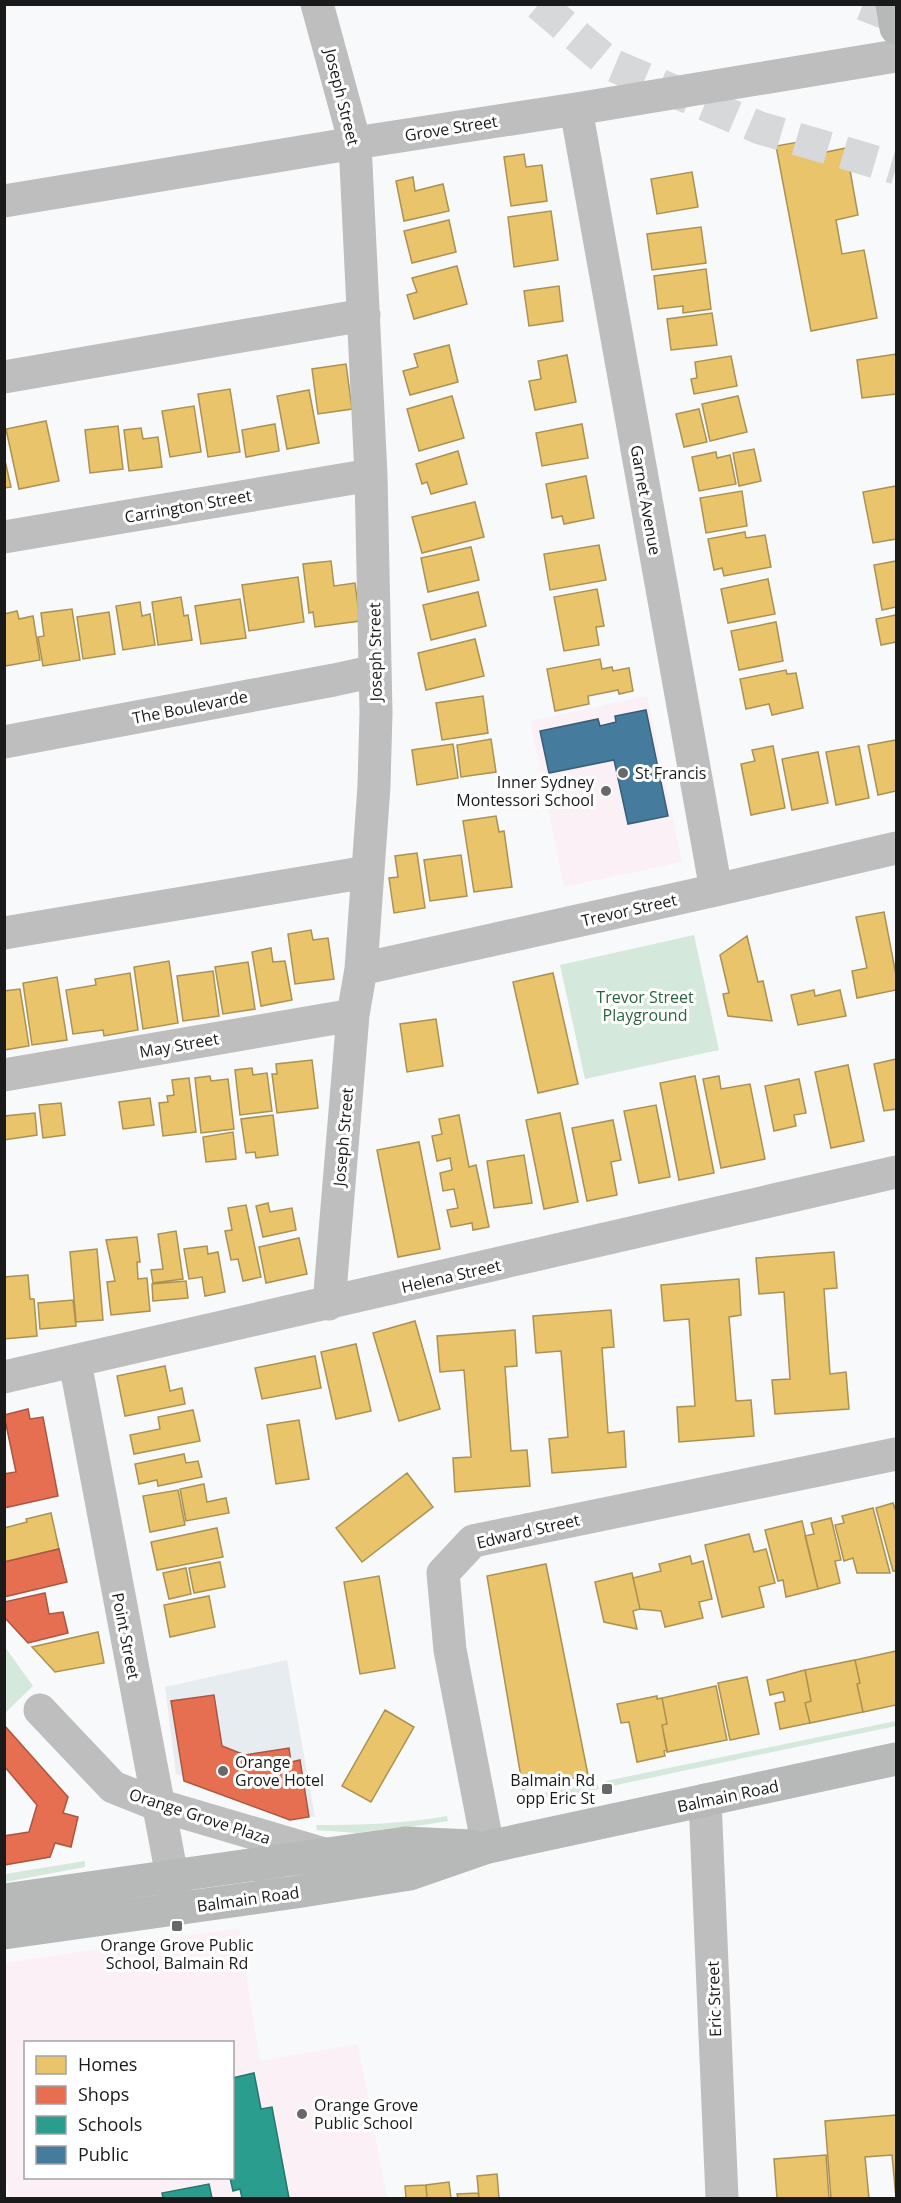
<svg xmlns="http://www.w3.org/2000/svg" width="901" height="2203" font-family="'Open Sans',sans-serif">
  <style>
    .built { fill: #e7ecf0 }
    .education { fill: #fbf0f5; fill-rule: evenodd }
    .green { fill: #d5e8dc }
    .homes { fill: #e9c46a; stroke: #ab9152; stroke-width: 1.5 }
    .shops { fill: #e76f51; stroke: #aa5641; stroke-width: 1.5 }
    .schools { fill: #2a9d8f; stroke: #25766c; stroke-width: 1.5 }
    .public { fill: #457b9d; stroke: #385e76; stroke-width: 1.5 }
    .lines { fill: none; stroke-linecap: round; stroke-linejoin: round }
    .highway-tunnel { stroke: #d7d8d9; stroke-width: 33; stroke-dasharray: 33 16; stroke-linecap: butt }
    .minor { stroke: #bebebe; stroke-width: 33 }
    .major { stroke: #b7b8b8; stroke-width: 33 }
    .poi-dot { fill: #686869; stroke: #fff; stroke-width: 2 }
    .labels { text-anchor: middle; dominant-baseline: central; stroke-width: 6; stroke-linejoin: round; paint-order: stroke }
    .street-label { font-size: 16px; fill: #1a1a1b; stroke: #fff }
    .poi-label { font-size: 16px; fill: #1a1a1b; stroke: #fff; text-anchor: start }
    .park-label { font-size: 16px; fill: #2b6342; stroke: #fff }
  </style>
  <rect width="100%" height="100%" fill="#f8f9fa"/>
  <path class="built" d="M287 1660 315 1817 294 1815 176 1774 165 1687Z"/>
  <path class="education" d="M647 696 682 862 564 887 530 721Z
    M239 1928 260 2061 358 2044 387 2198H10L4 2166V1963ZM26 2042H232V2178H26Z"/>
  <path class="green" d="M694 935 719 1050 585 1079 560 965Z
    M5 1647 33 1686 5 1713H4Z
    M896 1721V1726L607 1787 606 1781Z
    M597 1783 599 1789 550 1800 544 1796V1793Z
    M447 1816 448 1821 404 1828 399 1827 357 1833 317 1830 316 1825C361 1825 403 1824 447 1816Z
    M85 1861V1867L5 1882V1874Z"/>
  <path class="homes" d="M804 141 807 156 846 148 858 215 836 220 842 254 864 250 877 318 811 331 776 146Z
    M524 154 526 167 542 165 547 201 511 206 504 157Z
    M692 172 698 207 657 214 651 179Z
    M413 177 415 191 443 184 449 211 404 221 396 181Z
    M551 211 558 260 514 267 508 217Z
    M449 220 456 252 412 263 404 231Z
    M701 227 706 263 652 270 647 234Z
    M457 266 467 304 414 319 407 295 417 292 412 278Z
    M706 269 711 309 683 313V306L658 309 654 276Z
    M559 286 563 321 529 326 524 291Z
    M712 313 717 345 671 350 667 319Z
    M449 345 458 382 410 395 403 371 418 367 414 354Z
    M896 354V394L862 398 857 360Z
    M567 355 576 402 535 410 529 381 541 379 538 361Z
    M731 356 737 386 694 394 691 379 697 378 695 362Z
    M346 364 352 409 318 414 312 369Z
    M230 389 240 452 208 457 198 394Z
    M309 390 319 443 287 449 277 396Z
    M452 396 464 438 419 451 407 409Z
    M738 396 747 432 710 441 702 404Z
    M194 406 201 452 170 457 162 411Z
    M699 409 707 442 684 447 676 414Z
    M46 421 59 481 19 489 6 429Z
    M275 424 279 451 246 457 242 430Z
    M582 424 588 458 542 466 536 433Z
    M118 426 123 469 90 473 85 430Z
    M141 428 143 439 158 437 162 467 129 471 124 430Z
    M754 449 761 481 739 486 733 453Z
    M458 451 467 484 431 494 427 482 422 484 416 464Z
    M716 452 717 458 730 455 736 484 699 491 692 457Z
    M4 456 11 487 4 488Z
    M586 476 594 518 564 524 562 516 552 518 546 484Z
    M896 486V539L873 543 863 492Z
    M742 491 747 526 706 533 700 498Z
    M475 502 484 537 422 553 412 517Z
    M745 532 746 538 765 535 771 567 724 576 722 568 714 570 708 539Z
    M599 545 606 580 550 590 544 554Z
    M471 547 479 580 428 592 421 558Z
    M331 561 334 586 355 583 360 621 315 627 313 612 309 613 303 564Z
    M896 561V607L882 610 874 565Z
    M298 577 304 622 249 631 242 585Z
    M768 579 775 614 728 623 721 589Z
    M597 589 604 626 596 627 599 645 564 651 554 597Z
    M478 592 486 626 431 640 423 605Z
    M181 597 184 616 188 615 192 640 158 645 152 602Z
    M240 599 246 638 201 644 195 606Z
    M140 602 142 616 150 614 155 645 123 650 116 606Z
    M72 609 80 660 43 666 38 637 44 636 41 613Z
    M17 611 19 619 33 616 40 660 5 666 4 614Z
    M109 612 115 654 83 659 77 617Z
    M896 615V643V642L881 645 876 619Z
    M776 622 783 661 739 670 731 631Z
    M475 639 484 676 426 690 418 653Z
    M600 659 602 669 612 667 613 671 629 668 633 691 619 694 618 690 588 696 589 704 555 711 547 669Z
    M786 670 787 674 796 673 803 708 772 715 769 704 746 709 740 679Z
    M483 696 488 733 442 740 436 703Z
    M491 739 496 772 461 777 457 745Z
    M896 740V791L878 795 868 745Z
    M453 744 458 778 417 785 412 750Z
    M773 746 785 808 751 815 741 764 755 761 752 750Z
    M859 746 869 798 836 805 826 752Z
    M818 752 828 803 792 810 782 759Z
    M496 816 499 832 504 831 512 887 474 892 463 821Z
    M417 853 425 908 394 913 389 878 398 877 395 856Z
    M461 855 467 896 430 901 424 860Z
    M884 912 896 975V990L857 998 852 971 867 968 856 917Z
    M311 930 313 940 328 938 334 979 295 984 288 934Z
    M747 936 758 982 763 981 772 1021 728 1016 723 994 729 993 720 955Z
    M271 948 273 962 285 961 292 1000 261 1006 252 952Z
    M169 961 178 1023 143 1029 134 967Z
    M248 962 255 1009 223 1014 215 967Z
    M213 971 219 1016 183 1021 177 976Z
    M130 973 138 1030 104 1036 103 1030 73 1034 66 990 96 985 95 979Z
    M553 973 578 1084 538 1093 513 982Z
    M57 977 67 1040 32 1045 23 983Z
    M20 989 29 1046 4 1050V991Z
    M814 990 815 996 840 990 846 1016 798 1025 791 995Z
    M436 1019 443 1066 407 1072 400 1024Z
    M896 1059V1109L884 1111 874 1064Z
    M312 1060 318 1108 277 1113 272 1074H277L276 1064Z
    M848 1065 864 1141 831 1148 815 1072Z
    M252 1068 253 1075 267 1073 272 1111 240 1115 235 1070Z
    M210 1076 211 1081 228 1079 234 1129 201 1133 195 1078Z
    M695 1076 714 1173 679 1180 660 1083Z
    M719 1076 721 1089 750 1084 765 1159 721 1168 703 1079Z
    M189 1078 196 1132 163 1136 159 1103 168 1102 167 1096 174 1095 172 1080Z
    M799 1079 806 1113 794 1115 796 1126 774 1131 765 1086Z
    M150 1098 154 1125 123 1129 119 1102Z
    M61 1103 65 1135 43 1138 39 1105Z
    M656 1105 670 1177 639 1183 624 1111Z
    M35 1113 37 1135 4 1140V1116Z
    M560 1113 578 1202 544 1209 526 1120Z
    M273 1115 278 1155 256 1158 255 1152 246 1153 241 1119Z
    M459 1115 469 1167 476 1165 489 1227 473 1230 472 1223 451 1227 447 1210 458 1208 454 1189 443 1191 440 1173 452 1170 450 1158 437 1161 432 1136 442 1134 439 1119Z
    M613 1120 621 1160 611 1162 617 1195 587 1201 572 1128Z
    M233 1132 236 1159 206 1162 203 1137Z
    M419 1142 440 1249 398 1257 377 1150Z
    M524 1155 532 1203 494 1208 487 1161Z
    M268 1203 270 1212 292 1208 296 1230 263 1237 256 1206Z
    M246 1205 261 1277 243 1281 238 1259 231 1260 225 1231 232 1230 228 1208Z
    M176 1231 183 1279 153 1283 151 1270 163 1269 158 1234Z
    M137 1237 140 1262H137L138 1279 147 1278 150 1311 111 1315 107 1282 115 1281 106 1240Z
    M299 1238 307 1274 266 1283 259 1247Z
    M207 1246 208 1254 218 1252 225 1292 205 1296 202 1277 189 1279 184 1249Z
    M97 1249 103 1320 76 1322 70 1252Z
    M834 1252 837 1288 824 1289 830 1374 846 1372 849 1409 775 1414 772 1380 790 1379 784 1292 759 1294 756 1258Z
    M28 1275 30 1299H34L37 1336 4 1339V1277Z
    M739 1279 741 1315 729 1317 736 1401 751 1400 754 1436 679 1442 677 1407 695 1406 689 1319 664 1321 661 1285Z
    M186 1281 188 1298 153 1301 152 1284Z
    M73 1300 76 1326 40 1329 38 1303Z
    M611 1310 614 1347 602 1348 608 1433 624 1431 626 1467 552 1473 549 1439 568 1437 561 1351 536 1353 533 1316Z
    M415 1321 440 1409 399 1421 373 1333Z
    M515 1330 517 1366 505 1367 511 1451 527 1450 530 1486 455 1492 453 1458 471 1457 464 1370 440 1372 437 1336Z
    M356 1344 371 1411 336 1419 321 1352Z
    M315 1356 321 1388 262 1399 255 1368Z
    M165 1366 170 1391 182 1388 185 1404 125 1416 117 1376Z
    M193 1410 200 1441 134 1454 130 1435 160 1429 158 1417Z
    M299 1420 309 1479 276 1484 267 1425Z
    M184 1454 186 1463 198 1461 202 1477 158 1486 157 1480 139 1484 135 1464Z
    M407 1473 433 1507 362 1562 336 1528Z
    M204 1484 207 1502 226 1498 229 1513 186 1521 180 1489Z
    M178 1490 185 1525 150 1532 143 1496Z
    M893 1503 896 1511V1571H893L876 1508Z
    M873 1508 890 1573H857L853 1558 844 1561 835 1525 844 1523 842 1516Z
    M51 1513 59 1549 4 1562V1528L27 1522 26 1519Z
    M831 1518 841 1560 835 1561 840 1583 818 1589 805 1536 814 1534 811 1523Z
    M802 1521 818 1589 786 1597 783 1580 778 1581 765 1530Z
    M217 1528 223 1557 157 1570 151 1542Z
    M749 1534 754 1552 766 1549 775 1583 759 1587 764 1607 722 1617 705 1545Z
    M690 1556 692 1564 703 1561 712 1599 699 1602 703 1618 665 1627 661 1611 640 1609 633 1578 661 1571 659 1564Z
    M220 1562 225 1587 194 1593 189 1568Z
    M546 1564 588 1775 523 1789 487 1576Z
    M186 1568 191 1594 169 1599 163 1573Z
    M632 1573 640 1609 633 1611 637 1629 604 1622 595 1582Z
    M379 1576 395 1668 360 1674 344 1582Z
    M209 1596 215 1627 170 1637 164 1605Z
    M98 1632 104 1663 55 1672 32 1647Z
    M896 1651V1705L863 1712 857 1684 860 1683 855 1660Z
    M855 1660 860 1683 857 1684 863 1712 810 1723 805 1703 811 1701 805 1670Z
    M805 1670 811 1701 805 1703 810 1723 780 1729 775 1703 785 1701 783 1692 770 1695 767 1680Z
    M747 1677 759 1734 730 1740 718 1683Z
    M716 1686 727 1740 667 1752 662 1725 667 1724 662 1698Z
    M657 1696V1699L662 1698 667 1724 662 1725 667 1750 664 1751 665 1756 637 1762 629 1722 621 1723 617 1704Z
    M385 1710 414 1727 371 1802 342 1786Z
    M896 2115V2198L892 2155 865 2157 869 2198H831L825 2121Z
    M826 2155 829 2198H777L774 2159Z
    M497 2174 499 2198H479L477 2176Z
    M449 2182 451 2198H427L426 2185Z
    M426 2185 427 2198H406L405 2186Z
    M478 2193 479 2198H458L457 2194Z"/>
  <path class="shops" d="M28 1409 30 1419 43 1417 58 1496 4 1508V1474L16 1472 4 1415Z
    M59 1549 67 1582 4 1597V1562Z
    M45 1593 49 1614 63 1612 68 1633 28 1643 4 1617V1602Z
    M214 1695 222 1746 245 1755 289 1748 291 1762 300 1760 309 1817 290 1820 184 1781 171 1701Z
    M4 1725 68 1797 63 1813 78 1817 71 1847 55 1843 50 1857 4 1865V1836L29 1832 37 1805 4 1766Z"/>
  <path class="schools" d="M254 2073 261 2109 272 2107 289 2198H242L240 2189 233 2191 230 2178H232V2078Z
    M209 2184 212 2198H163L162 2193Z"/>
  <path class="public" d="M646 710 668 816 628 824 614 760 549 773 540 731 598 719 600 726 616 722 615 716Z"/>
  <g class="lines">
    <path class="highway-tunnel" d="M539 4 610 64 760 128 896 168
      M863 4 896 17"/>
    <path class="minor" d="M317 4 355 143 371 475 376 713 374 786 361 969 353 1015 329 1304
      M576 109 716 890
      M4 201 355 143 576 109 896 56
      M4 377 364 315
      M4 537 371 475
      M4 742 334 680 375 671
      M4 933 367 872
      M361 969 716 890 896 848
      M4 1075 353 1015
      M75 1362 172 1876 175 1903
      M4 1377 896 1172
      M40 1710 113 1787 158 1805 321 1853
      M705 1800 722 2198
      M488 1847 450 1650 443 1573 473 1541 896 1454"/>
    <path class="major" d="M892 4 896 28
      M4 1900 405 1843 472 1846
      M4 1933 296 1892 410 1874 488 1847 896 1759"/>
  </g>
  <g class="poi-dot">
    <circle cx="623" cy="773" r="6"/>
    <circle cx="606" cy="791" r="6"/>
    <circle cx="223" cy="1771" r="6"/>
    <rect x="601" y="1783" width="12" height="12" rx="3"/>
    <rect x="171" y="1920" width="12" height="12" rx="3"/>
    <circle cx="302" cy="2114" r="6"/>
  </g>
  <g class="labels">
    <g class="street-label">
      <text transform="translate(342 97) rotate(76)">Joseph Street</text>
      <text transform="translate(451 128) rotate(-9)">Grove Street</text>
      <text transform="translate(646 500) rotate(80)">Garnet Avenue</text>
      <text transform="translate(188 506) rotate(-10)">Carrington Street</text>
      <text transform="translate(375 652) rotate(-91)">Joseph Street</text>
      <text transform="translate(190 707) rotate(-11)">The Boulevarde</text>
      <text transform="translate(629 910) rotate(-13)">Trevor Street</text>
      <text transform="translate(179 1045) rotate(-10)">May Street</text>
      <text transform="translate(343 1137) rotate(-85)">Joseph Street</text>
      <text transform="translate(451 1276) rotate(-13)">Helena Street</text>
      <text transform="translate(528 1531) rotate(-13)">Edward Street</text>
      <text transform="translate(126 1636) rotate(79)">Point Street</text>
      <text transform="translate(728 1796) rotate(-12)">Balmain Road</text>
      <text transform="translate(200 1816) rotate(18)">Orange Grove Plaza</text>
      <text transform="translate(248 1899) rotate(-8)">Balmain Road</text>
      <text transform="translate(714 1999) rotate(-92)">Eric Street</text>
    </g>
    <g class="poi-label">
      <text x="635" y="773">St Francis</text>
      <text x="594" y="782" text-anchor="end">Inner Sydney<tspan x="594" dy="18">Montessori School</tspan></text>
      <text x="235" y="1762">Orange<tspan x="235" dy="18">Grove Hotel</tspan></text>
      <text x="595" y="1780" text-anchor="end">Balmain Rd<tspan x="595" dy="18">opp Eric St</tspan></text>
      <text x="177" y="1945" text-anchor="middle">Orange Grove Public<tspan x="177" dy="18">School, Balmain Rd</tspan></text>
      <text x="314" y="2105">Orange Grove<tspan x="314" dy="18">Public School</tspan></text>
    </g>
    <g class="park-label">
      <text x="645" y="997">Trevor Street<tspan x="645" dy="18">Playground</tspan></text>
    </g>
  </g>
  <rect width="901" height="2203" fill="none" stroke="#1a1a1b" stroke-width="12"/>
  <rect x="24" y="2041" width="210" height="138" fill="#ffffff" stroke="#a3a3a4" stroke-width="1.5"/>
  <rect x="36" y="2056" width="30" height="18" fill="#e9c46a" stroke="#a3a3a4" stroke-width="1.5"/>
  <text x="78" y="2071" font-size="18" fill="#1a1a1b">Homes</text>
  <rect x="36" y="2086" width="30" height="18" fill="#e76f51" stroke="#a3a3a4" stroke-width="1.5"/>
  <text x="78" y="2101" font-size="18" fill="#1a1a1b">Shops</text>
  <rect x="36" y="2116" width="30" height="18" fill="#2a9d8f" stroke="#a3a3a4" stroke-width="1.5"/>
  <text x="78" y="2131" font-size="18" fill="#1a1a1b">Schools</text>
  <rect x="36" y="2146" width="30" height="18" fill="#457b9d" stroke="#a3a3a4" stroke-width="1.5"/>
  <text x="78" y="2161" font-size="18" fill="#1a1a1b">Public</text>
</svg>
